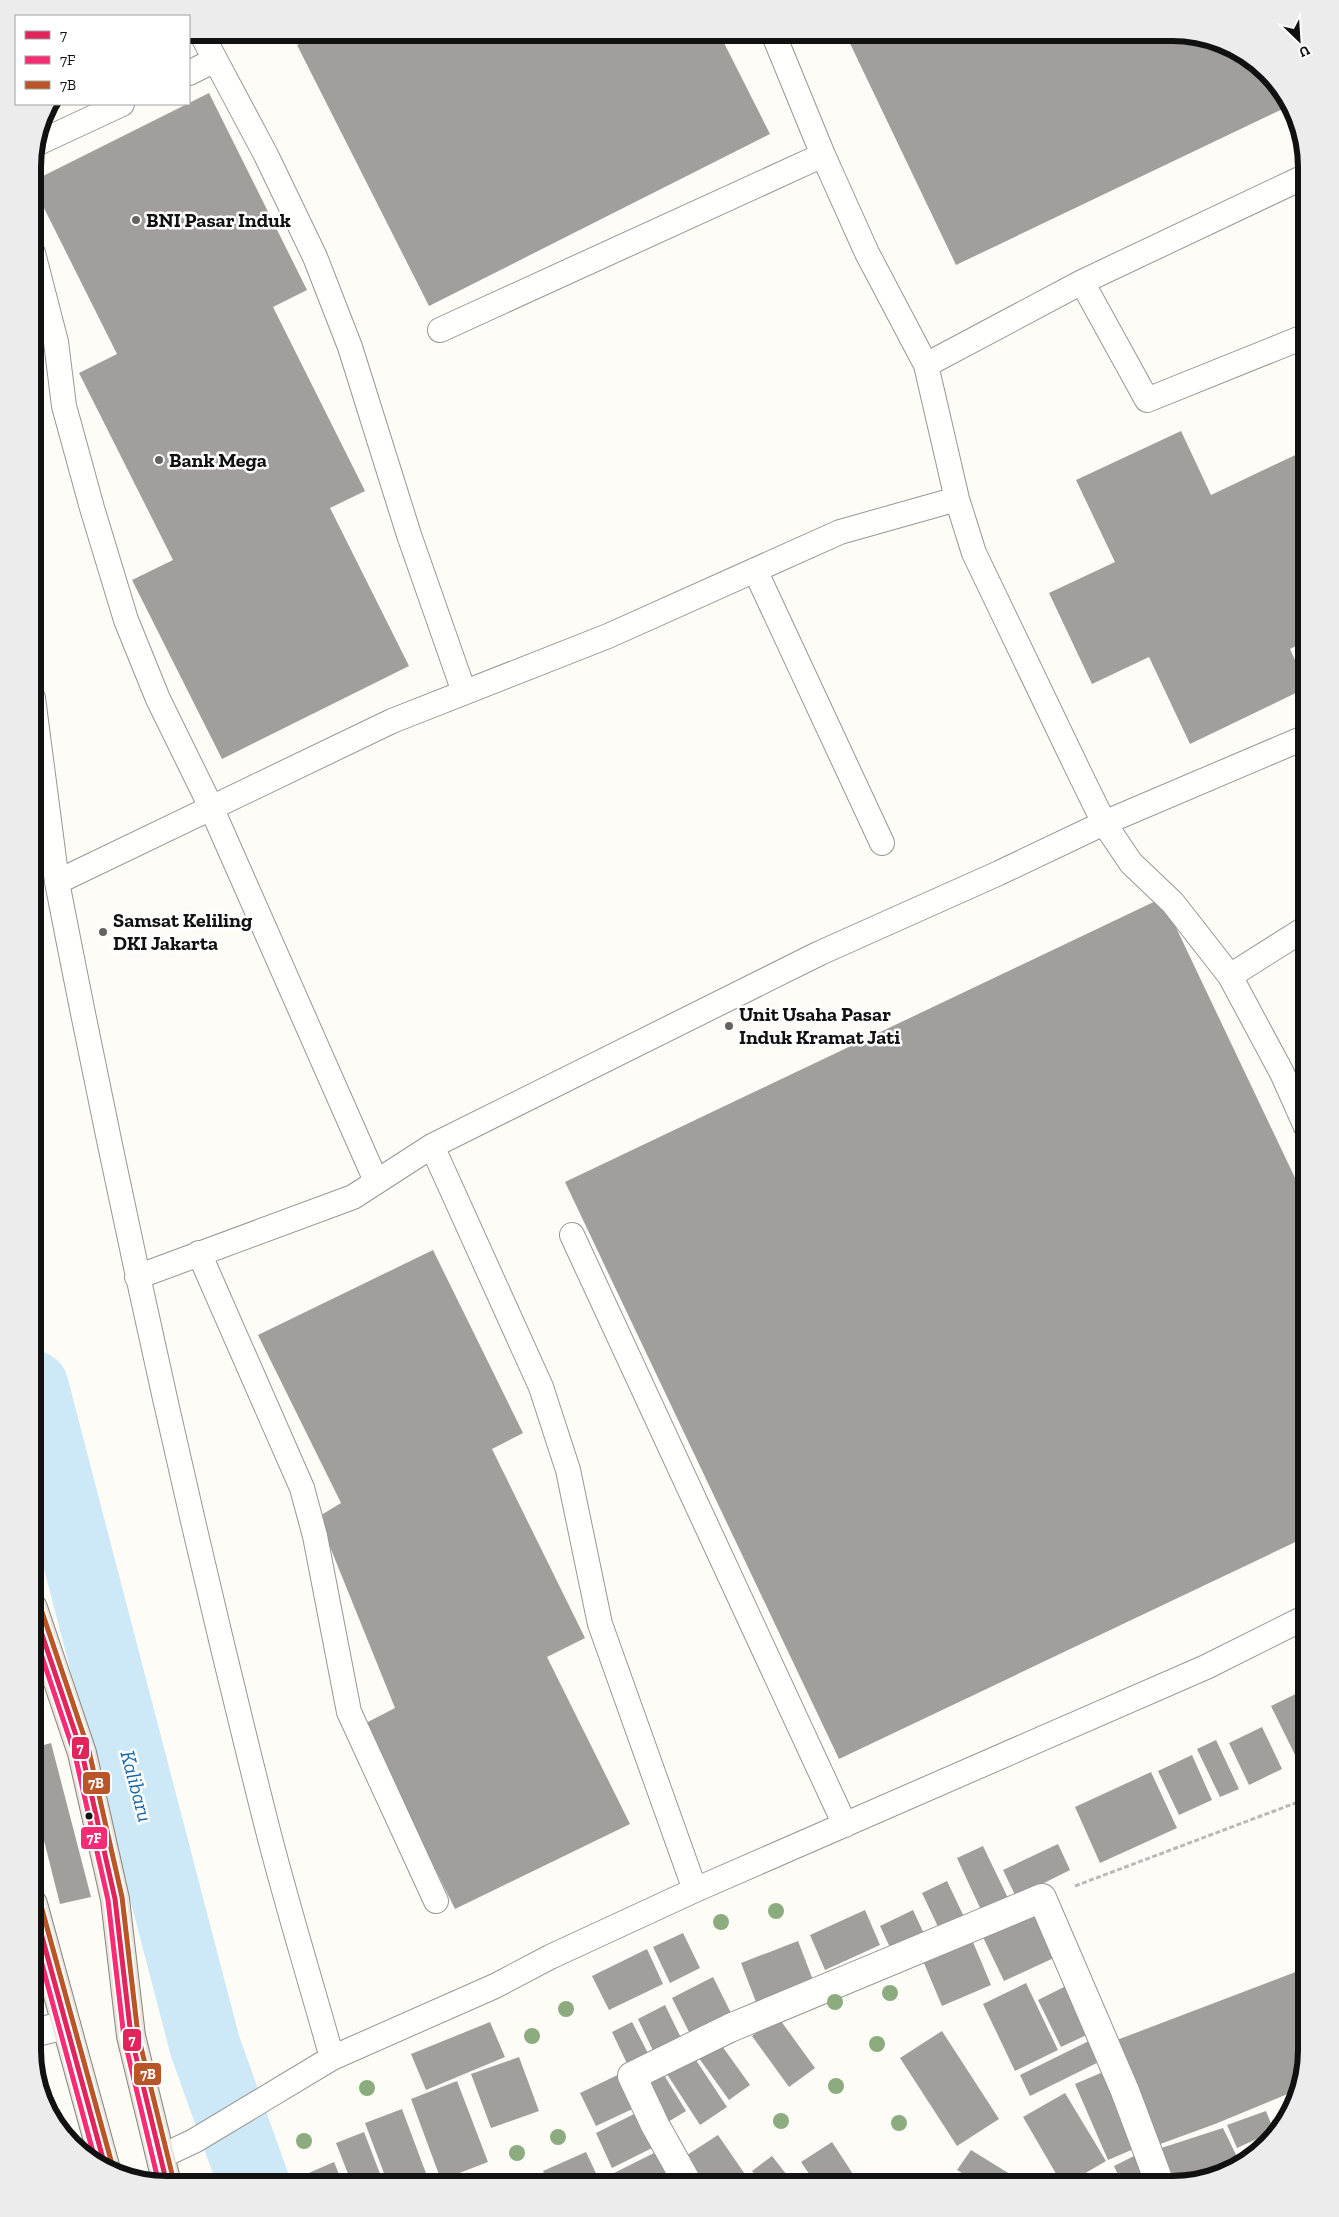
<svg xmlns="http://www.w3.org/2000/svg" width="1339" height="2217" font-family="'Zilla Slab',serif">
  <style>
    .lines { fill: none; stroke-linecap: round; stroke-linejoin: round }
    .canal { stroke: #cde8f7; stroke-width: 41 }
    .river { stroke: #cde8f7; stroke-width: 71 }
    .building { fill: #a19f9c }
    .service-casing { stroke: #979795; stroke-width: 26 }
    .minor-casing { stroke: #979795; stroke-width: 30 }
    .trunk-casing { stroke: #858482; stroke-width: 30 }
    .path { stroke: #b9b9b8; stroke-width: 3; stroke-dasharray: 5 2.5; stroke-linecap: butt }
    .service { stroke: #fffffe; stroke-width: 24 }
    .minor { stroke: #fffffe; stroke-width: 28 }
    .trunk { stroke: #ece5da; stroke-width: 28 }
    .bus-1-casing { stroke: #fff; stroke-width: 9 }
    .bus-2-casing { stroke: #fff; stroke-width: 9 }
    .bus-3-casing { stroke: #fff; stroke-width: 9 }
    .bus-1 { stroke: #e1245a; stroke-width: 5 }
    .bus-2 { stroke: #fa2b75; stroke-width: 5 }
    .bus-3 { stroke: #ba5527; stroke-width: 5 }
    .tree { fill: #8cac80 }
    .poi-dot { fill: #646362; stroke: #fff; stroke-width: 2 }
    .bus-dot { fill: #111; stroke: #fff; stroke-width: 2 }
    .labels { text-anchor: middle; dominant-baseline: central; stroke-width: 5; stroke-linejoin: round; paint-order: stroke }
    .poi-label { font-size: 20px; font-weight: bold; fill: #111; stroke: #fff; text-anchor: start }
    .water-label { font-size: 21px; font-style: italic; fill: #1768a6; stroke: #fff }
    .rim { fill: none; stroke: #111; stroke-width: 6 }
    .line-badge { stroke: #fff; stroke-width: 2 }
    .badge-label { font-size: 14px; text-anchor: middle; font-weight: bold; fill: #fff }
  </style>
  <rect width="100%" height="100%" fill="#fdfcf7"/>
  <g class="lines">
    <path class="canal" d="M254 2183V2184"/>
    <path class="river" d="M33 1386 205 2046 254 2183"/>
  </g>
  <path class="building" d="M322 33H719L770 134 429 306 297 45Z
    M845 33H1181L1247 55 1291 105 956 265Z
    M209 93 307 290 273 307 365 491 330 508 409 666 222 759 132 580 173 560 79 373 117 354 33 186V181Z
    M1181 431 1211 495 1306 450V641L1290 649 1306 684V688L1190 744 1149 657 1092 684 1049 593 1115 562 1076 480Z
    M1162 898 1306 1201V1537L839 1759 565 1182Z
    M433 1250 523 1433 492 1449 585 1638 547 1657 630 1824 455 1909 364 1724 395 1708 318 1517 341 1503 258 1335Z
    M1306 1689V1752L1296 1757 1271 1706Z
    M1262 1727 1282 1769 1249 1785 1229 1743Z
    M1216 1740 1239 1789 1220 1797 1197 1749Z
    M51 1743 91 1897 60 1904 33 1797V1748Z
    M1192 1755 1212 1800 1179 1815 1158 1771Z
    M1151 1772 1177 1828 1100 1863 1075 1807Z
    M1058 1844 1070 1870 1016 1897 1003 1870Z
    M983 1846 1008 1898 981 1910 957 1858Z
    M947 1881 965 1919 940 1931 922 1893Z
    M1033 1906 1056 1957 1004 1981 980 1931Z
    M865 1910 880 1945 825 1970 810 1935Z
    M913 1910 926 1938 893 1954 880 1926Z
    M683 1933 700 1968 670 1983 653 1947Z
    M970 1935 991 1985 942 2006 921 1956Z
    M798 1941 813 1980 756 2002 741 1963Z
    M647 1949 663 1984 609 2010 592 1976Z
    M1306 1968V2050L1295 2091 1215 2124 1152 2147 1109 2043Z
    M713 1977 734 2019 693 2040 672 1998Z
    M1026 1983 1058 2050 1015 2071 983 2004Z
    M1072 1983 1095 2031 1061 2047 1038 2000Z
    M665 2005 685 2046 657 2059 638 2019Z
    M778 2017 815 2068 789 2087 752 2036Z
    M490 2022 505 2057 426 2090 411 2054Z
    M632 2022 652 2061 631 2072 612 2032Z
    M942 2031 999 2119 957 2146 900 2058Z
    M1099 2036 1109 2057 1030 2096 1020 2075Z
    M717 2039 750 2085 729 2100 696 2054Z
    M690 2051 727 2107 700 2125 663 2068Z
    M519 2057 539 2111 491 2128 471 2074Z
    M1110 2069 1143 2145 1108 2160 1075 2084Z
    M626 2071 641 2105 596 2126 580 2093Z
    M664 2075 686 2111 663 2125 641 2090Z
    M457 2081 488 2162 441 2180 411 2099Z
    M1065 2093 1106 2161 1067 2184H1062L1023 2117Z
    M402 2109 430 2184H388L365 2123Z
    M640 2111 658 2145 612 2168 596 2133Z
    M1266 2111 1274 2131 1237 2148 1227 2125Z
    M1290 2113 1288 2118 1276 2129 1272 2120Z
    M1223 2128 1240 2163 1232 2171 1172 2184 1152 2151Z
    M364 2132 384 2184H352L336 2143Z
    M718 2135 751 2183 749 2184H706L687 2155Z
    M832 2142 853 2174 837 2184H816L801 2162Z
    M660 2150 674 2178 661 2184H617L612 2174Z
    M971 2150 1026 2184H980L957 2170Z
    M586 2152 601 2184H549L543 2171Z
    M1136 2155 1147 2179 1133 2184H1122L1114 2166Z
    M772 2156 794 2184H762L752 2171Z
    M334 2162 343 2184H308L304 2175Z
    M535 2173 540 2184H509Z
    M952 2176 964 2184H946Z
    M1115 2180 1118 2184H1107Z"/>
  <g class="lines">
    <defs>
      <path id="service" d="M201 33 266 155 315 257 350 347 409 535 464 692
        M773 33 823 155 867 253 926 365 957 499 974 553 1079 772 1104 823 1131 863 1173 903 1230 976 1282 1073 1306 1127
        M189 73 215 60
        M36 144 122 104
        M33 253 56 342 64 406 92 508 126 620 158 699 211 807 376 1181
        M1082 282 1147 400 1306 336
        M440 330 823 155
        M926 365 1082 282 1306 176
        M755 570 882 843
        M33 698 57 882
        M1230 976 1306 928
        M432 1146 541 1387 568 1470 600 1624 695 1890
        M572 1235 845 1825
        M199 1253 302 1488 315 1536 349 1712 436 1901
        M137 1277 353 1197 432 1146 820 953 999 873 1104 823 1306 737
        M332 2058C310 1979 285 1899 265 1819 187 1509 118 1196 57 882L392 721 608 636 840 532 957 499
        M160 2157 194 2141 332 2058 495 1986 550 1957 695 1890 1206 1667 1306 1617"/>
      <path id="minor" d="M33 2033 66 2025
        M688 2184 655 2125 632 2076 730 2028 1042 1898 1125 2091 1160 2184"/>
      <path id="trunk" d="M33 1608 82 1753 115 1899 131 2036 167 2184
        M33 1904 105 2166"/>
    </defs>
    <use href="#service" class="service-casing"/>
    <use href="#minor" class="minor-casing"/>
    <use href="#trunk" class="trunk-casing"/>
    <path class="path" d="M38 1738 40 1746
      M1075 1886 1306 1799"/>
    <use href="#service" class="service"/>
    <use href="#minor" class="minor"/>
    <use href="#trunk" class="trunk"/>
    <defs>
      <path id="bus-1" d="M33 1608 82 1753 115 1899 131 2036 167 2184
        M33 1904 105 2166"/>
      <path id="bus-2" d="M33 1630 75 1755 108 1900 124 2038 159 2184
        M33 1931 96 2163"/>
      <path id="bus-3" d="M40 1606 89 1751 122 1897 138 2035 174 2182
        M40 1902 112 2164"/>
    </defs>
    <use href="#bus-1" class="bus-1-casing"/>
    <use href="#bus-2" class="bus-2-casing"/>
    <use href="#bus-3" class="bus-3-casing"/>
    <use href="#bus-1" class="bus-1"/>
    <use href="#bus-2" class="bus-2"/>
    <use href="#bus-3" class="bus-3"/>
  </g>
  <g class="tree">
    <circle cx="776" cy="1911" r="8"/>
    <circle cx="721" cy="1922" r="8"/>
    <circle cx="890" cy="1993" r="8"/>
    <circle cx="835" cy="2002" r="8"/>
    <circle cx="566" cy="2009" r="8"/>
    <circle cx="532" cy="2036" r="8"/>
    <circle cx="877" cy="2044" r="8"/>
    <circle cx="836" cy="2086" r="8"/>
    <circle cx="367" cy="2088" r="8"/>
    <circle cx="781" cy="2121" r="8"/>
    <circle cx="899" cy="2123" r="8"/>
    <circle cx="558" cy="2137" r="8"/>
    <circle cx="304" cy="2141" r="8"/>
    <circle cx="517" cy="2153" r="8"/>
  </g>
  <g class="poi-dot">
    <circle cx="136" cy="220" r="5"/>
    <circle cx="159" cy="460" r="5"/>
    <circle cx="103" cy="932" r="5"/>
    <circle cx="729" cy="1026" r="5"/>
  </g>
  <circle class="bus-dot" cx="89" cy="1816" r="4.5"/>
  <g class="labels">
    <g class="poi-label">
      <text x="146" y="220">BNI Pasar Induk</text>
      <text x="169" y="460">Bank Mega</text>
      <text x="113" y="920">Samsat Keliling<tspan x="113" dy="23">DKI Jakarta</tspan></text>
      <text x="739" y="1014">Unit Usaha Pasar<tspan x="739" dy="23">Induk Kramat Jati</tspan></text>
    </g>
    <g class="water-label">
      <text transform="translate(137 1786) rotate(75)">Kalibaru</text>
    </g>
  </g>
  <path d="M0 0H1339V2217H0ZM167 41H1172A126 126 0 0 1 1298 167V2050A126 126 0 0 1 1172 2176H167A126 126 0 0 1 41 2050V167A126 126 0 0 1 167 41Z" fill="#ececec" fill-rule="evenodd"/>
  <path class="rim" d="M167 41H1172A126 126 0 0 1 1298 167V2050A126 126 0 0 1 1172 2176H167A126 126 0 0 1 41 2050V167A126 126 0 0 1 167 41Z"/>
  <g class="line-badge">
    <rect x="71" y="1736" width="19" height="24" rx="5" fill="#e1245a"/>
    <rect x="82" y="1771" width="29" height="24" rx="5" fill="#ba5527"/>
    <rect x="80" y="1826" width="28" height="24" rx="5" fill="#fa2b75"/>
    <rect x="122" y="2028" width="20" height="24" rx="5" fill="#e1245a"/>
    <rect x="133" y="2062" width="29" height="24" rx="5" fill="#ba5527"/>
  </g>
  <g class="badge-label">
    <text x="80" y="1753">7</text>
    <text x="96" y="1788">7B</text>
    <text x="94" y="1843">7F</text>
    <text x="132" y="2045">7</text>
    <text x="148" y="2079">7B</text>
  </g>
  <rect x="15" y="15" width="175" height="90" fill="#ffffff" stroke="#a0a0a0"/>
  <rect x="25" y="31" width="25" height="8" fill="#e1245a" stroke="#a0a0a0"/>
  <text x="60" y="40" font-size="15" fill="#111111">7</text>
  <rect x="25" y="56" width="25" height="8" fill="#fa2b75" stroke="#a0a0a0"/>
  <text x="60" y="65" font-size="15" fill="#111111">7F</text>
  <rect x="25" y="81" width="25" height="8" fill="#ba5527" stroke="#a0a0a0"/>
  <text x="60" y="90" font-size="15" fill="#111111">7B</text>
  <g transform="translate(1299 40) rotate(155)" stroke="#ffffff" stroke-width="4" paint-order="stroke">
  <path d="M0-4L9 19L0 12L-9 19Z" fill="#111111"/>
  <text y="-8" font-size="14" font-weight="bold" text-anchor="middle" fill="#111111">U</text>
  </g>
</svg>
